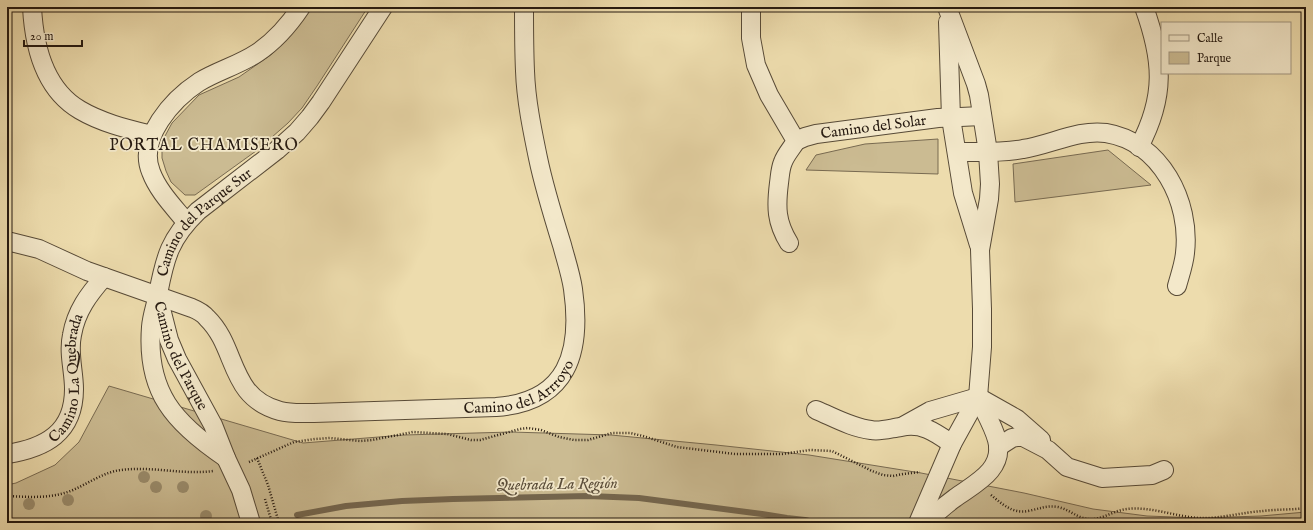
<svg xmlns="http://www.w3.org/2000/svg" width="1313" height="530" font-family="'IM FELL English',serif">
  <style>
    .green { fill: #cbbb92; stroke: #786a51 }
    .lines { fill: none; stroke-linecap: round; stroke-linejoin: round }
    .stream { stroke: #74664e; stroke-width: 6 }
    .minor-casing { stroke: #574a37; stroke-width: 20 }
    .path { stroke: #251910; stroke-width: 2.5; stroke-dasharray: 1 2; stroke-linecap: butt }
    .minor { stroke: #f3e8ca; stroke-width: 18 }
    .tree { fill: #9a8c6c }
    .labels { text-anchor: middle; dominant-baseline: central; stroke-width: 3.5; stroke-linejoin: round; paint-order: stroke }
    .street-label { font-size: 15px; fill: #251910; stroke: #f3e8ca }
    .neighbourhood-label { font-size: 16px; letter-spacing: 1px; fill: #251910; stroke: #f3e8ca }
    .water-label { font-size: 16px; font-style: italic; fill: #5a4d3a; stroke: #f3e8ca }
  </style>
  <rect width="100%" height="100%" fill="#eddcad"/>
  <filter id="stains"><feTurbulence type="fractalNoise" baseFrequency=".005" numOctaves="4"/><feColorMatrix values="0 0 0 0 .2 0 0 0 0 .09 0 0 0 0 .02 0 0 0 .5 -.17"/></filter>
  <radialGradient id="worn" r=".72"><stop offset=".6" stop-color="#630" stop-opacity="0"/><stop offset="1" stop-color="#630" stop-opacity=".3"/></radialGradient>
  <path class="green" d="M310 7H368L317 86 302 108 288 123 256 151 195 195H185L171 182 166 171 162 158V147L165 136 172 123 199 95 239 77 272 54 297 26Z
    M938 139V174L806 170 816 155 865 144Z
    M1108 150 1151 185 1015 202 1013 164Z
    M109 386 303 443 404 435 511 432 611 435 716 445 809 455 921 473 1024 493 1093 509 1147 516 1200 518 1261 516 1306 512V523H7V485L16 483 55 465 79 442Z"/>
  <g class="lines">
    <path class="stream" d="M297 515 346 506 402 501 453 499 588 496 639 498 762 514 787 518 805 520 817 523"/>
    <defs>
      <g id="minor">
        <path d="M32 7C34 46 44 89 80 110 102 123 128 129 152 135"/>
        <path d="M751 7V38L756 65 769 95 796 141C792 148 786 154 783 162 780 169 780 176 779 183 776 207 776 222 789 243"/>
        <path d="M948 22 951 118 963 193 979 245"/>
        <path id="s1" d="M796 141 805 137 816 134 938 118 982 116"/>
        <path d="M1139 147C1166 96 1163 60 1144 7"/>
        <path d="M957 152C978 152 1002 153 1023 149 1050 145 1079 129 1106 133 1161 142 1191 202 1185 253 1184 264 1180 275 1177 286"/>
        <path d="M186 222C174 207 158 191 151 172 137 138 173 99 199 82 217 71 239 65 257 53 275 41 289 25 301 7"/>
        <path id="s2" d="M7 241 39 249 87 271 192 308C197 310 203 313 207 318 238 348 228 397 280 411 291 414 302 413 314 413L496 407C568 402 582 352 573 289 571 275 566 260 562 245 553 216 544 187 538 158 532 129 526 100 525 71 524 49 524 28 524 7"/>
        <path id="s3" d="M159 301 169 340 177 359 213 425 226 458 241 490 251 523"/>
        <path d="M816 410C833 417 852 428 871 430 880 432 892 428 901 427 922 422 936 433 952 444"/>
        <path d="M903 426 930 411 978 397 1017 419 1041 440"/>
        <path d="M998 447 1012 438 1017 437H1023L1048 450 1067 467 1102 478 1152 475 1164 470"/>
        <path id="s4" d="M7 454C45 448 74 433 74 389 74 371 68 353 72 335 76 311 89 294 104 277"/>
        <path id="s5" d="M226 458C174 423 146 392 151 327 152 315 156 305 158 294 165 257 170 238 198 211L277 150 297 132 310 117 321 102 383 7"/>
        <path d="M918 523 952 444 978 397 982 347V309L980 250 989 199 990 184 988 152 979 95 976 84 947 7"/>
        <path d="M927 523C935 514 945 505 955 498 974 484 1005 470 997 440 993 425 984 411 978 397"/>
      </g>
    </defs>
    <use href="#minor" class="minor-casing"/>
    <path class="path" d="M257 458 268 485 279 523
      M249 462 294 442 315 439 330 438 360 441 372 440 413 432 447 434 471 440H480L520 429 528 428 541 430 559 437 574 440H588L612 433H630L643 436 677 447 735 454H782L810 450 832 451 872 471 883 475 893 476 903 474 920 472
      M991 495C1002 504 1013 514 1028 511 1039 509 1047 505 1058 507 1072 510 1079 521 1095 519 1106 517 1116 510 1127 509 1151 506 1176 517 1200 518 1219 519 1244 512 1263 511 1278 509 1292 510 1306 508
      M7 496C30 497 52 499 73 490 89 483 104 472 121 470 152 466 183 475 213 471
      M265 499 272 523
      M1200 518 1201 523"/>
    <use href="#minor" class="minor"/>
  </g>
  <g class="tree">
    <circle cx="144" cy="477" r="6"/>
    <circle cx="156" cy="487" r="6"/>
    <circle cx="183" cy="487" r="6"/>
    <circle cx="68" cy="500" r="6"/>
    <circle cx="29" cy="504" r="6"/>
    <circle cx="206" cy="516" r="6"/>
  </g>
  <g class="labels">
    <g class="street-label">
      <text stroke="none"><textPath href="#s1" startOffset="79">Camino del Solar</textPath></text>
      <text stroke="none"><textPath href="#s5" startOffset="283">Camino del Parque Sur</textPath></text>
      <text stroke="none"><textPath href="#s3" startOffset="59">Camino del Parque</textPath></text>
      <text stroke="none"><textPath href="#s4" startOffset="113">Camino La Quebrada</textPath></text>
      <text stroke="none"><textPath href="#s2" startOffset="584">Camino del Arrroyo</textPath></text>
    </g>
    <g class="neighbourhood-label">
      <text x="204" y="146">PORTAL CHAMISERO</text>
    </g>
    <g class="water-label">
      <text transform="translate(557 485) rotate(-1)">Quebrada La Región</text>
    </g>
  </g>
  <rect width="1313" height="530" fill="none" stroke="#eddcad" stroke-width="24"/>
  <rect x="8" y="8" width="1297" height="514" fill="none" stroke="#251910" stroke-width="2"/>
  <rect x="12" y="12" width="1289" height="506" fill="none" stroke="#251910"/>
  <rect x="1161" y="22" width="130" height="52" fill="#f3e8ca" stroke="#a19580"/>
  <rect x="1169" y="35" width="20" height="6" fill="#f3e8ca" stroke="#a19580"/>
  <text x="1197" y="42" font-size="12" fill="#251910">Calle</text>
  <rect x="1169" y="52" width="20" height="12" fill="#cbbb92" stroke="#a19580"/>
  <text x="1197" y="62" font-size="12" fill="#251910">Parque</text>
  <path d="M24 40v6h58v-6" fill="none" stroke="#251910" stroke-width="2"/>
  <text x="30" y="40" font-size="12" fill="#251910" stroke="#f3e8ca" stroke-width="3" paint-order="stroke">20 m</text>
  <rect width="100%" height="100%" filter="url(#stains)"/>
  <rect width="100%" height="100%" fill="url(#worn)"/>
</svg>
